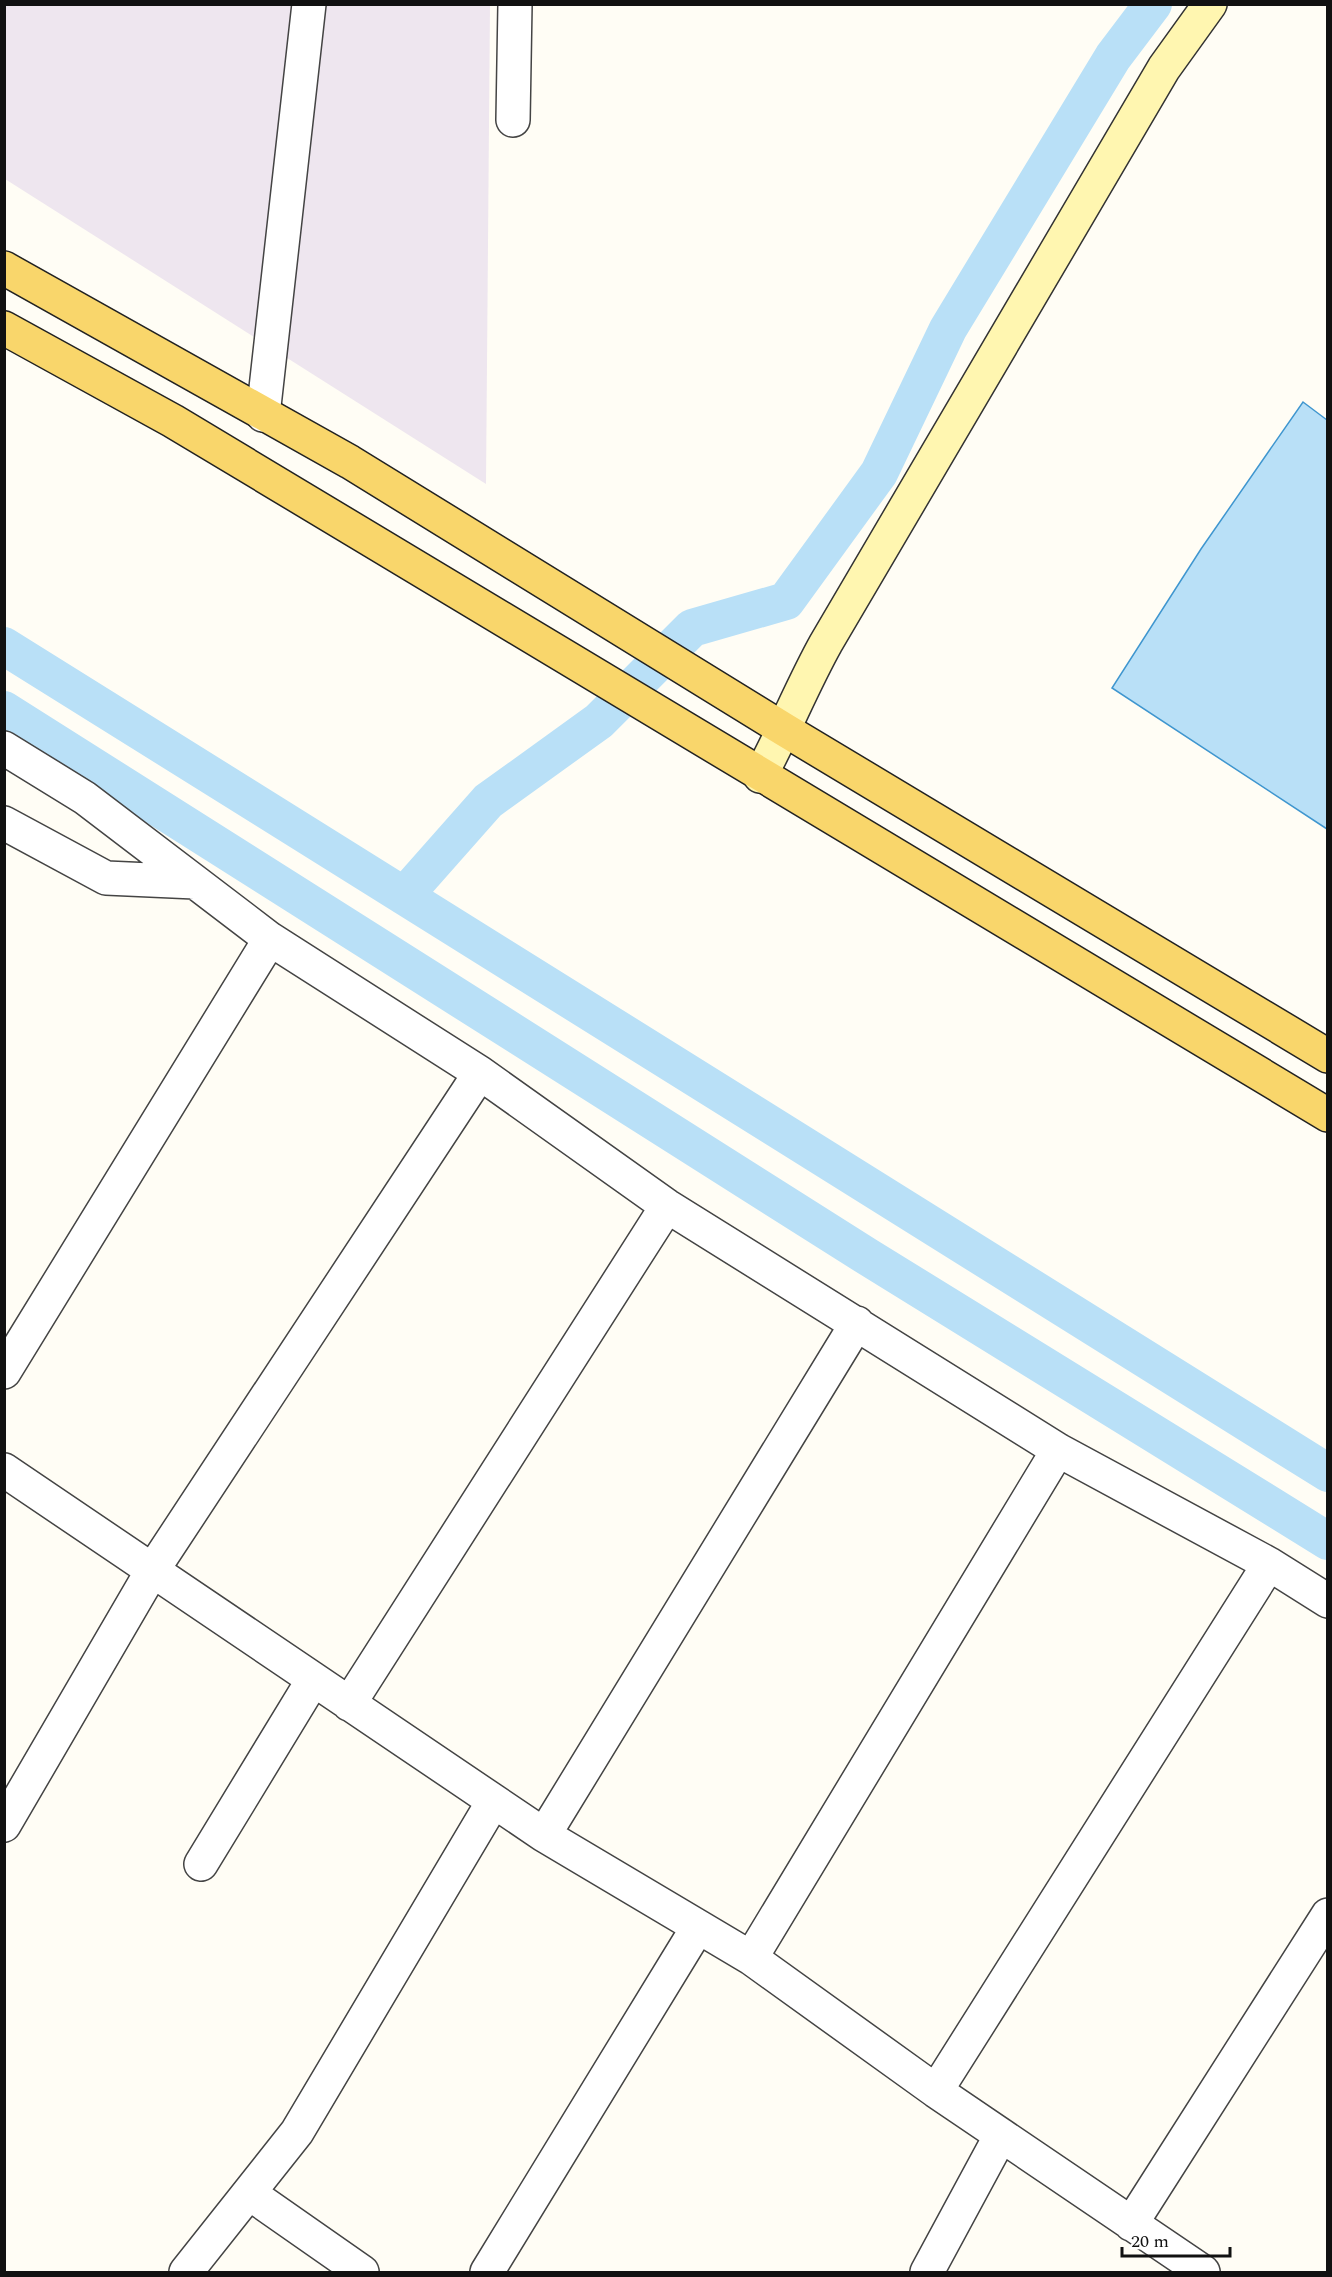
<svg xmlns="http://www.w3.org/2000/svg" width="1332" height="2277" font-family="Spectral,serif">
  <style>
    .industrial { fill: #eee6ef }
    .water { fill: #b9e0f7; stroke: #3f96cf; stroke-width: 1.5 }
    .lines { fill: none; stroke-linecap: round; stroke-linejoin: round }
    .canal { stroke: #b9e0f7; stroke-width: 38 }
    .street-casing { stroke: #444; stroke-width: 36 }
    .secondary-casing { stroke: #333; stroke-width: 36 }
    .primary-casing { stroke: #222; stroke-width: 36 }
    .street { stroke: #fff; stroke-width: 33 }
    .secondary { stroke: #fff6b0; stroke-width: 33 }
    .primary { stroke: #f9d66b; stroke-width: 33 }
  </style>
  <rect width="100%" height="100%" fill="#fffdf5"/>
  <path class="industrial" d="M4 5H490L486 484 5 179Z"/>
  <path class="water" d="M1303 402 1327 420V829L1112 688 1201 549Z"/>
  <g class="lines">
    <path class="canal" d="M4 646 1328 1473
      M4 710 868 1257 1328 1541
      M404 896 488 801 599 721 692 628 786 601 879 473 948 329 1113 57 1153 4"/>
    <defs>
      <path id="street" d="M513 120 515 4
        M263 415 309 4
        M4 748 85 798 270 939 480 1073 667 1206 1058 1450 1269 1564 1328 1601
        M4 823 106 878 195 882
        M4 1372 270 939
        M4 1470 544 1835 751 1958 936 2091 1203 2272
        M349 1704 667 1206
        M4 1825 152 1571 480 1073
        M544 1835 857 1323
        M201 1864 313 1680
        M751 1958 1058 1450
        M936 2091 1269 1564
        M249 2193 362 2272
        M1131 2224 1328 1915
        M186 2272 297 2132 493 1802
        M487 2272 698 1927
        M927 2272 1001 2135"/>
      <path id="secondary" d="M760 776C784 732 802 686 826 643L1164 68 1210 4"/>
      <path id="primary" d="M4 268 350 462 785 730 1328 1056
        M4 328 173 421 1328 1115"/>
    </defs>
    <use href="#street" class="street-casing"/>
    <use href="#secondary" class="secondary-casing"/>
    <use href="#primary" class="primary-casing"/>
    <use href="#street" class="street"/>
    <use href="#secondary" class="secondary"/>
    <use href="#primary" class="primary"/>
  </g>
  <rect width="1332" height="2277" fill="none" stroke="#111111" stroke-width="12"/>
  <path d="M1122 2247v9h108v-9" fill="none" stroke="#111111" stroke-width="3"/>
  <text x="1131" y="2247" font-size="18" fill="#111111" stroke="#ffffff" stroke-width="4.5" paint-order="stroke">20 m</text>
</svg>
